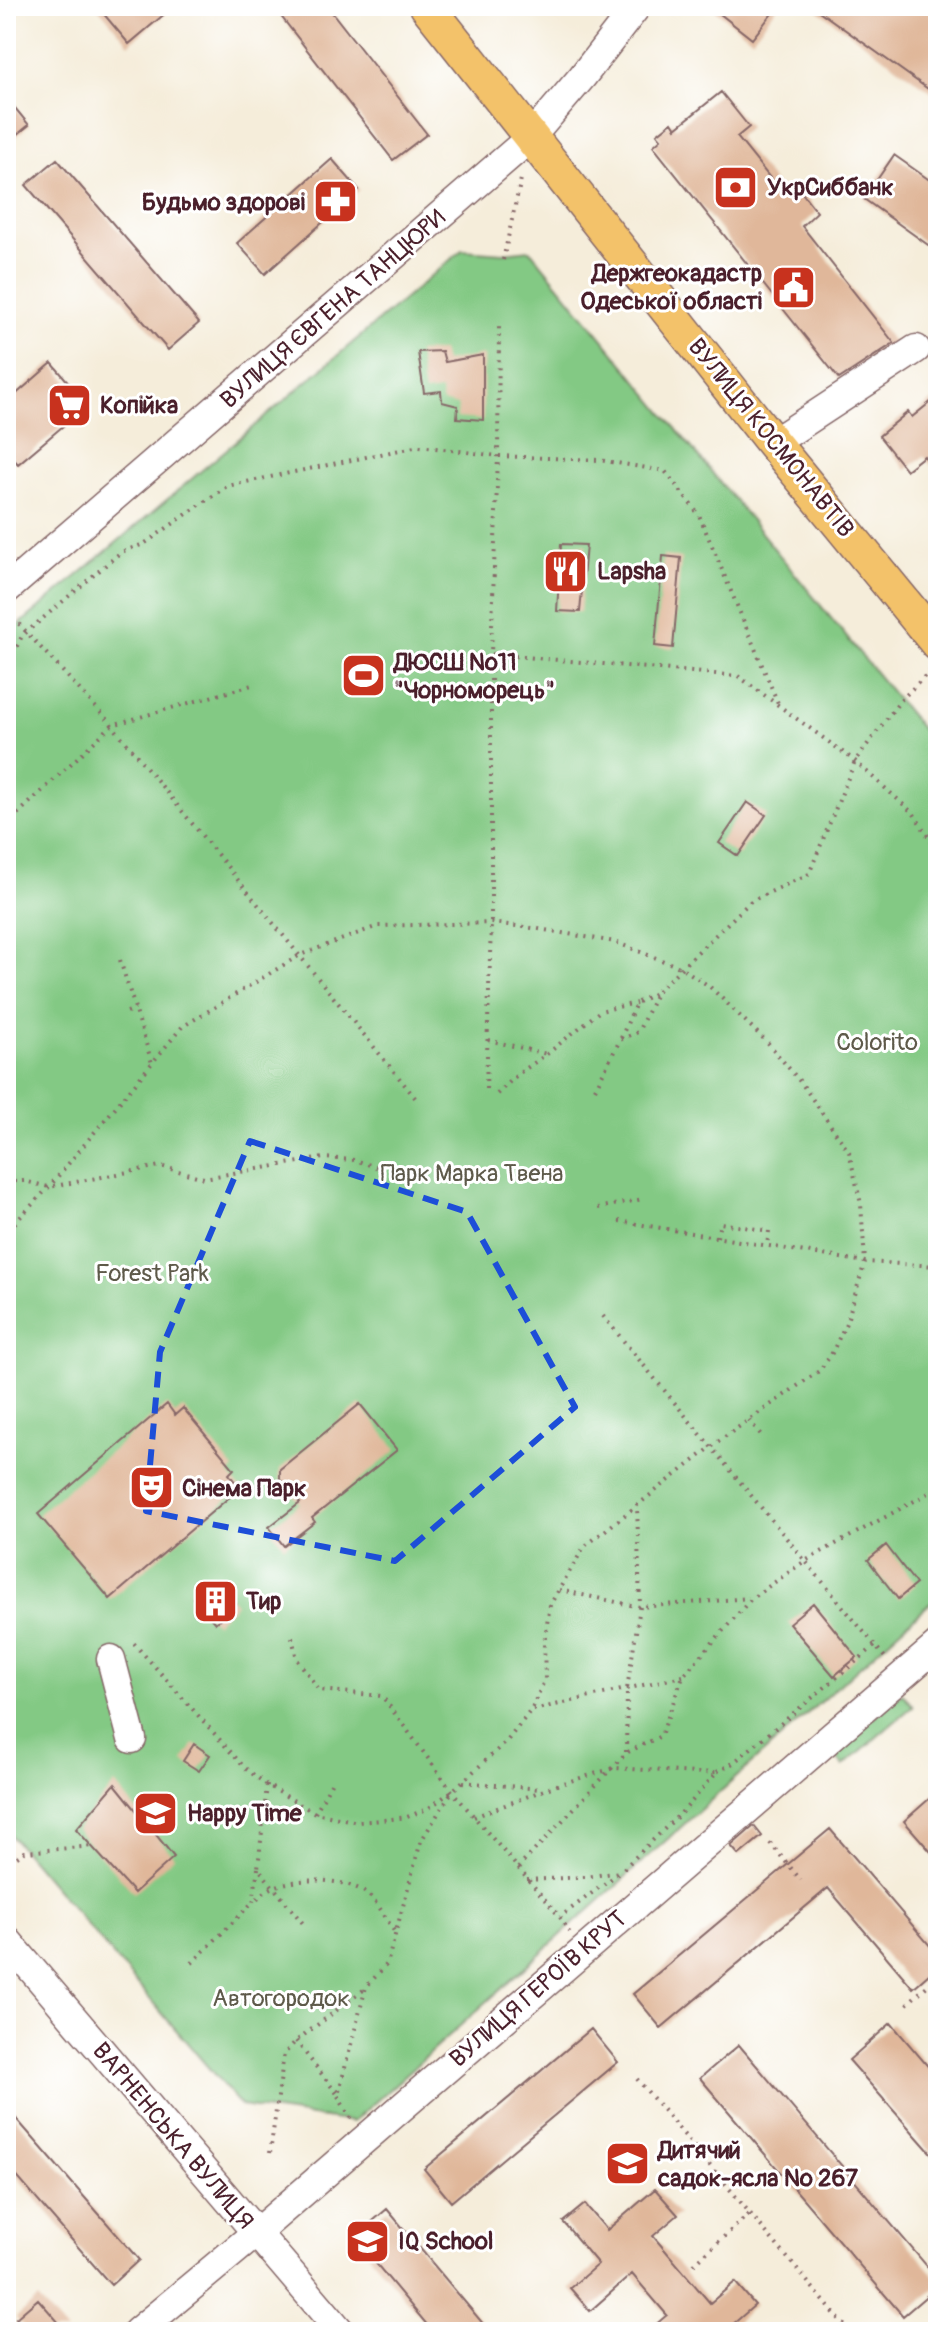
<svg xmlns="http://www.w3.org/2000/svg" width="944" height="2338" font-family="Pangolin,sans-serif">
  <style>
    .green { fill: #83c984; stroke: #667458; stroke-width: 2 }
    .building { fill: #e0b79a }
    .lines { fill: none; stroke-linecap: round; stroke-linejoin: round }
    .minor-casing { stroke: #866768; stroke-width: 31 }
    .major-casing { stroke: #866768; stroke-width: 37 }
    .path { stroke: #866768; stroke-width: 4; stroke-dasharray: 2 6; stroke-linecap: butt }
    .minor { stroke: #fff; stroke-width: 28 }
    .major { stroke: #f3c26a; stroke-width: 34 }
    .marked { fill: none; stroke: #1d4ed8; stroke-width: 6; stroke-dasharray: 16 10; stroke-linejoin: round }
    .labels { text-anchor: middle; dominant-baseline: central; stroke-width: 6; stroke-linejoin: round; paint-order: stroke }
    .poi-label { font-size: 24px; font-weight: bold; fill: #4a1f2b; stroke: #fff; text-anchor: start }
    .street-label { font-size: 24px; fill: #4a1f2b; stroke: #fff }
    .park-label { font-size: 24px; fill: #5e5a4a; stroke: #fff }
  </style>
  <rect width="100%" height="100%" fill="#fff"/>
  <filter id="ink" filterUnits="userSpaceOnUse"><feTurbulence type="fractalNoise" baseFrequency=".0125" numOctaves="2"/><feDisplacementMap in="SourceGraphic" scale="16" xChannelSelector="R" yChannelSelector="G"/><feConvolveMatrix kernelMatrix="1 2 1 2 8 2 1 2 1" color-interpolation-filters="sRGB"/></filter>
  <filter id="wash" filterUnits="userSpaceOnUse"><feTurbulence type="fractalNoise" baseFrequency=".006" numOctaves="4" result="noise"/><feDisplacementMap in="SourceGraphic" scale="32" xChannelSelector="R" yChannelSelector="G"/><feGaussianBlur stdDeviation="1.8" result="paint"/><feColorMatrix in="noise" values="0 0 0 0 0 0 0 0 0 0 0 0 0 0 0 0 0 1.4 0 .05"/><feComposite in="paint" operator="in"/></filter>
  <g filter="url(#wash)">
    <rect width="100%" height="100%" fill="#f5edda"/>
    <path class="green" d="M462 250 503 253 530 250 938 749V1596L353 2122 241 2106 6 1830V636Z
      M902 1693 913 1706 843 1766 832 1752Z"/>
    <g id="blocks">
      <path class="building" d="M97 6H174L129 44Z
        M273 6H327L427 134 393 160Z
        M710 6H778L752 39Z
        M812 6H938V96Z
        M721 92 749 127 737 137 783 194 795 184 817 212 802 226 894 343 839 379 653 146 661 139 657 134 672 122 676 128Z
        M6 97 29 125 6 144Z
        M894 155 938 186V252L864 199Z
        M57 159 199 323 168 350 26 185Z
        M332 159 359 190 265 274 237 243Z
        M442 351 445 362 483 355V420L457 418 458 406 442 402 441 391 424 393 418 352Z
        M52 363 88 405 18 464 6 450V403Z
        M938 396V474L924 456 906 470 879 436 908 412 912 417Z
        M561 544 586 545 580 612 557 611Z
        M663 556 681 558 673 648 655 646Z
        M747 802 766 815 738 856 719 843Z
        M167 1404 175 1415 183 1408 234 1469 229 1474 240 1488 110 1599 38 1514Z
        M360 1404 397 1450 312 1518 315 1522 284 1546 269 1527 300 1503 280 1479V1469Z
        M886 1545 916 1584 898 1599 868 1560Z
        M215 1580 236 1604 215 1623 193 1598Z
        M813 1603 857 1657 834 1676 789 1623Z
        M194 1744 210 1755 199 1771 183 1761Z
        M115 1784 174 1857 134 1893 76 1829Z
        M938 1791V1860L904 1821Z
        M754 1826 762 1836 739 1855 731 1846Z
        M830 1829 938 1955V1966L913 1988 828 1888 661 2028 633 1994Z
        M891 2023 938 2078V2161L849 2060Z
        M591 2029 618 2062 451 2202 424 2169Z
        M739 2045 938 2279V2286L903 2316 700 2078Z
        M6 2107 139 2260 111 2285 6 2164Z
        M655 2189 678 2215 653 2236 710 2303 735 2282 755 2305 724 2332H647L667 2315 632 2274 590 2311 570 2288 598 2264 563 2222 585 2204 607 2230Z
        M387 2209 490 2332H433L354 2237Z
        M38 2299 67 2332H28L16 2318Z"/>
    </g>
  </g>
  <g filter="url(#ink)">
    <use href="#blocks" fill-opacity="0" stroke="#866768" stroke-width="2"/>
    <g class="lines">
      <defs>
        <path id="minor" d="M773 443 916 349
          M6 590 530 138 582 77 637 6
          M111 1659 132 1739
          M6 1939 341 2332
          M137 2332 256 2233 938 1645"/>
        <path id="major" d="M427 6 773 443 938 644"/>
      </defs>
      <use href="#minor" class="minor-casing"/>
      <use href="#major" class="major-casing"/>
      <path class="path" d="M503 260 521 179
        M8 612 112 725 417 1100
        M491 654 738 676 855 761 914 814 938 852
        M6 668 22 636 121 552 144 544 227 486 419 446 498 456 599 460 665 471 699 515 780 708
        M6 825 112 725 252 685
        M120 960 152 1063
        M127 1012 135 1009
        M621 1038 636 1003 655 993
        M488 1040 547 1054
        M486 1089 491 923V654L498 456 499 325
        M595 1089 620 1040 638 1032 657 991 751 901 809 874 855 761 900 701 931 670
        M497 1094 518 1074 547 1054 600 1011 636 1003
        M6 1182 24 1181 49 1187 160 1166 204 1178 323 1158 355 1160 382 1169
        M598 1208 643 1199
        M619 1221 865 1262 938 1266
        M9 1229 49 1187 182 1027 300 955 378 926 491 923 533 928 615 942 682 968 709 986 768 1043 802 1084 849 1152 861 1204 865 1262 847 1321 831 1355 819 1371 723 1438 584 1547 550 1605 544 1643 545 1679 531 1710 507 1741 452 1791 429 1808 407 1817 383 1820 358 1822 315 1813 267 1785 245 1768 131 1640
        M717 1237 720 1223 769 1231 767 1245
        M603 1316 887 1660
        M749 1420 762 1436
        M559 1590 640 1607 749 1598
        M292 1637 297 1659 319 1690 382 1696 452 1791 560 1917 569 1932
        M533 1710 683 1676
        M626 1752 627 1689 640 1607 637 1504
        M717 1772 733 1763 875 1646
        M463 1782 540 1789
        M267 1785 258 1868 306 1927
        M315 1813 334 1778
        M474 1817 557 1785 614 1768 697 1773 717 1772 686 1808 620 1872
        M770 1843 801 1880
        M17 1857 25 1852 92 1846
        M258 1868 253 1902C259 1897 266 1890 274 1887 297 1877 346 1878 366 1893 379 1903 387 1921 396 1934
        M518 1868 626 1753 661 1736 683 1676 752 1598 805 1561 938 1488
        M527 1880 585 1877 620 1872 560 1917
        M192 1963 253 1902
        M907 2004 938 1976
        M296 2041 338 2095 366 1987 387 1964 421 1841 451 1793
        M637 2079 850 2332
        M338 2096 351 2119
        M270 2153 284 2054 296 2041 366 1988
        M694 2264 750 2213"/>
      <use href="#minor" class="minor"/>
      <use href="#major" class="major"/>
    </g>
  </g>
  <path class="marked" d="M250 1141 467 1212 575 1407 395 1561 146 1511 160 1352Z"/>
  <defs>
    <symbol id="bank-square" viewBox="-11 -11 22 22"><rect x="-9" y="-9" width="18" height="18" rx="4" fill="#c8321e" stroke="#fff"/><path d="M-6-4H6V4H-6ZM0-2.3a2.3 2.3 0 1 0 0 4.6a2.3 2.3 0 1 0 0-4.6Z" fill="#fff"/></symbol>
    <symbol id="pharmacy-square" viewBox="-11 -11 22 22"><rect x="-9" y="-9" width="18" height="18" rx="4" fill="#c8321e" stroke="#fff"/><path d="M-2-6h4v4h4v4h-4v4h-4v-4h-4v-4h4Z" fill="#fff"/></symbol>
    <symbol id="civic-square" viewBox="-11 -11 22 22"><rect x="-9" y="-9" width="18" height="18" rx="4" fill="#c8321e" stroke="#fff"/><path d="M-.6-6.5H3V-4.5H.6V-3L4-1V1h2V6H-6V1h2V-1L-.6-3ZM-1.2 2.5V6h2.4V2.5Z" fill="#fff"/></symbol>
    <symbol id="supermarket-square" viewBox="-11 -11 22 22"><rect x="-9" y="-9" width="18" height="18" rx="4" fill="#c8321e" stroke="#fff"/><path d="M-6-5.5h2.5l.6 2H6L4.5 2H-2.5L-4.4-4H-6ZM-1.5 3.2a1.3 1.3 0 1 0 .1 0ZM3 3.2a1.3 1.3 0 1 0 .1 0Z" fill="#fff"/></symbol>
    <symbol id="restaurant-square" viewBox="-11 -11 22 22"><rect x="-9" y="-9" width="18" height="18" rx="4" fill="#c8321e" stroke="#fff"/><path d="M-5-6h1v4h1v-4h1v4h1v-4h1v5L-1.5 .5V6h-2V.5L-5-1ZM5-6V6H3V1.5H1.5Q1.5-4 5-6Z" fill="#fff"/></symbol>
    <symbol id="stadium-square" viewBox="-11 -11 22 22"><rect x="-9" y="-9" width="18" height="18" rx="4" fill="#c8321e" stroke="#fff"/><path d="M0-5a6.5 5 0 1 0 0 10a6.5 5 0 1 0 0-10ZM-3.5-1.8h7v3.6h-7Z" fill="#fff"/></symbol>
    <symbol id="theatre-square" viewBox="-11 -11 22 22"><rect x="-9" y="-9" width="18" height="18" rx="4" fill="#c8321e" stroke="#fff"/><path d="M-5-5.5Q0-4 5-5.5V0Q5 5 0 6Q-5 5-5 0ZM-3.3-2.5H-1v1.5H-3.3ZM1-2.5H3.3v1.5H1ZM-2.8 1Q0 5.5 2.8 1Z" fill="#fff"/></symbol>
    <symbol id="building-square" viewBox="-11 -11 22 22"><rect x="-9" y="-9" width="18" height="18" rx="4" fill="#c8321e" stroke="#fff"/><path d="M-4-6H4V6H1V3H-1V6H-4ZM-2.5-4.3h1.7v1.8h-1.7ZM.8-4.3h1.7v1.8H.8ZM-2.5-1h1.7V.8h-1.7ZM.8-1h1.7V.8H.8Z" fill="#fff"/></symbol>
    <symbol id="school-square" viewBox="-11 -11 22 22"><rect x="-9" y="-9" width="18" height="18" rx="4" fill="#c8321e" stroke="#fff"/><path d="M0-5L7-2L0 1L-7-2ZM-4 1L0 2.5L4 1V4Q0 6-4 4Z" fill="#fff"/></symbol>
  </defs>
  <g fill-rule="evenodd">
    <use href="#bank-square" x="710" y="162" width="51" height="51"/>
    <use href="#pharmacy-square" x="310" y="176" width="51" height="51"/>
    <use href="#civic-square" x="768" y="262" width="51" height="51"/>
    <use href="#supermarket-square" x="44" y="380" width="51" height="51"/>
    <use href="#restaurant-square" x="540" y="546" width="51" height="51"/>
    <use href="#stadium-square" x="338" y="650" width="51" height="51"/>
    <use href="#theatre-square" x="126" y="1462" width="51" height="51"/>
    <use href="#building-square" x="190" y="1576" width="51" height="51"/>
    <use href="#school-square" x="130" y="1788" width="51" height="51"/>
    <use href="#school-square" x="602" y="2138" width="51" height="51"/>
    <use href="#school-square" x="342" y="2216" width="51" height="51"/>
  </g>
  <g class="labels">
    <g class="poi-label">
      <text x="767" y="187">УкрСиббанк</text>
      <text x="305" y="202" text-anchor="end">Будьмо здорові</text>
      <text x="762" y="273" text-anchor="end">Держгеокадастр<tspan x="762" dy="28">Одеської області</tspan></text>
      <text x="100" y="405">Копійка</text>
      <text x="597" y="571">Lapsha</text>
      <text x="394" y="662">ДЮСШ №11<tspan x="394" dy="28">"Чорноморець"</tspan></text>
      <text x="182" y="1488">Сінема Парк</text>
      <text x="246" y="1601">Тир</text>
      <text x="187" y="1813">Happy Time</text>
      <text x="658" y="2150">Дитячий<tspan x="658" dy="28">садок-ясла № 267</tspan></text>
      <text x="398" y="2241">IQ School</text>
    </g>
    <g class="street-label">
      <text transform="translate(333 309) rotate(-41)">ВУЛИЦЯ ЄВГЕНА ТАНЦЮРИ</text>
      <text transform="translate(771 438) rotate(51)">ВУЛИЦЯ КОСМОНАВТІВ</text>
      <text transform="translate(538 1989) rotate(-41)">ВУЛИЦЯ ГЕРОЇВ КРУТ</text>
      <text transform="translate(173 2136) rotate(50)">ВАРНЕНСЬКА ВУЛИЦЯ</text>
    </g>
    <g class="park-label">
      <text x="877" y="1042">Colorito</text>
      <text x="472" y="1173">Парк Марка Твена</text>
      <text x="152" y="1273">Forest Park</text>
      <text x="281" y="1998">Автогородок</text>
    </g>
  </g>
  <rect width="944" height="2338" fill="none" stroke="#fff" stroke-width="32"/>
</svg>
